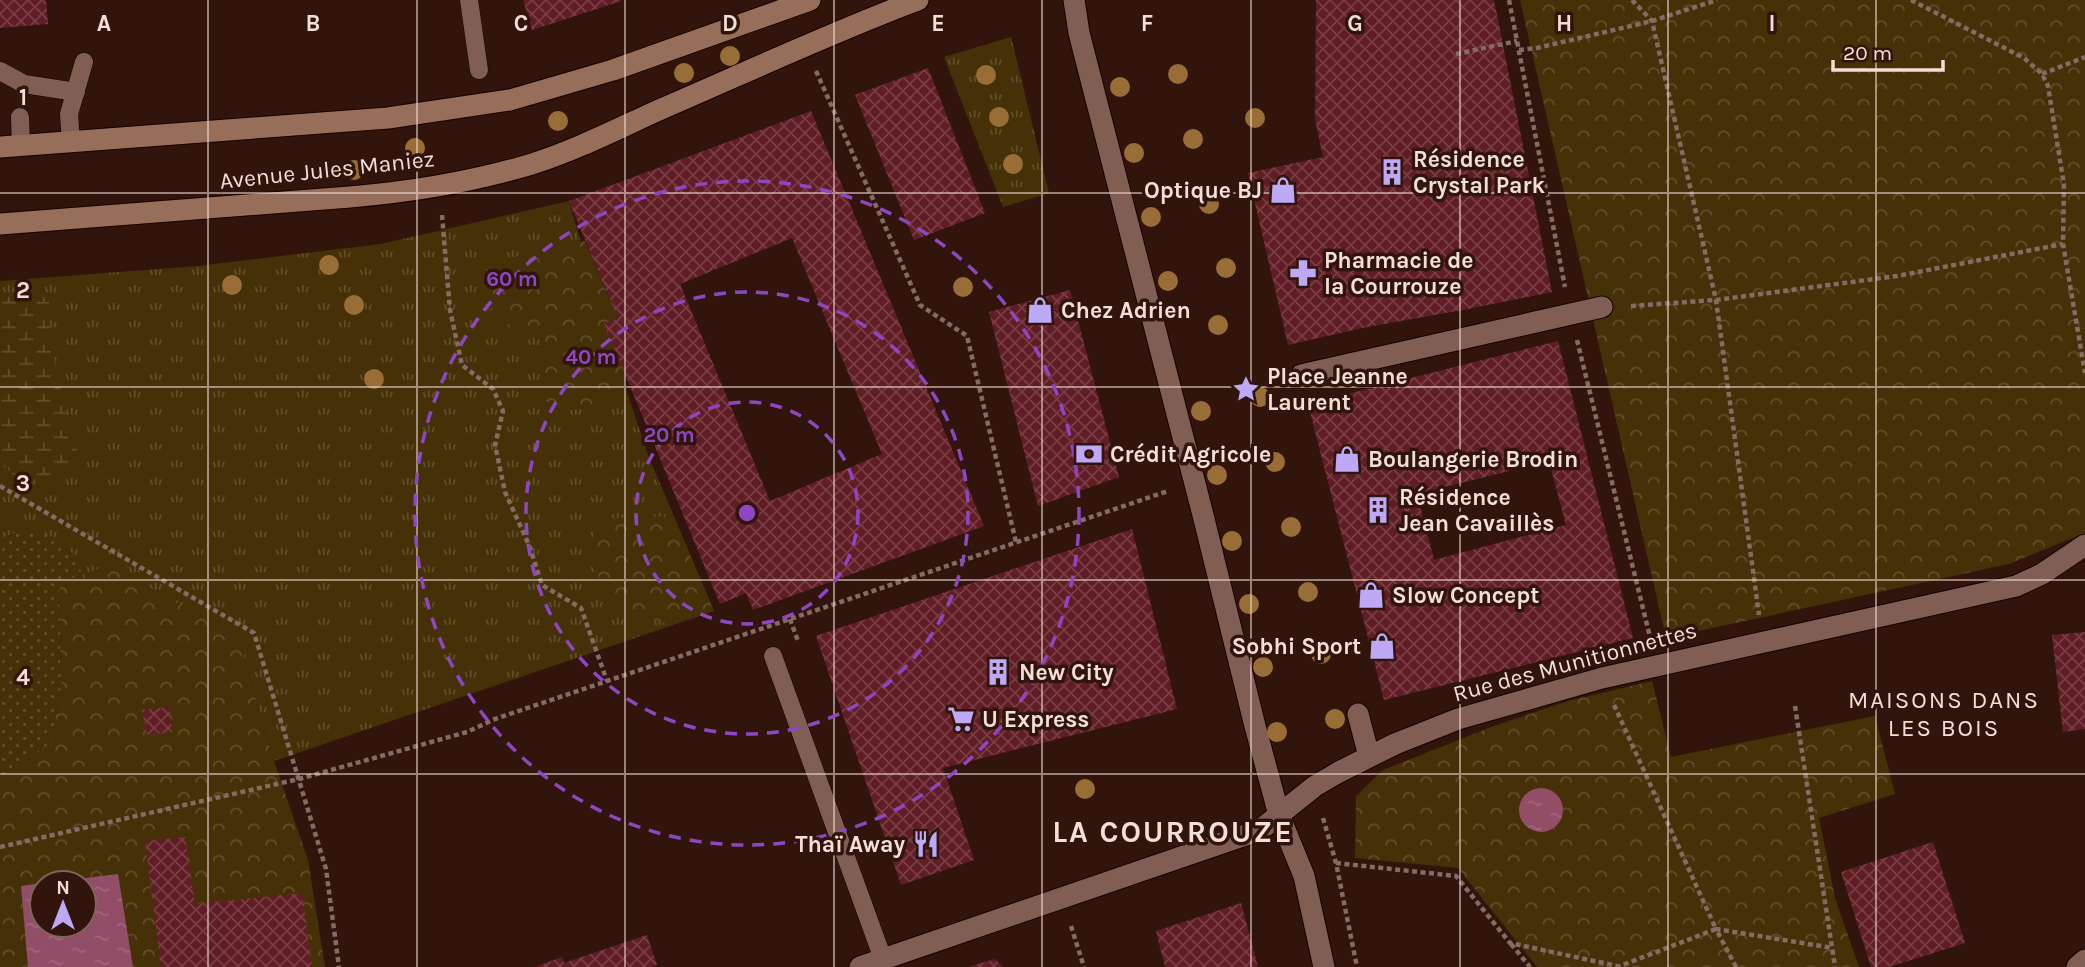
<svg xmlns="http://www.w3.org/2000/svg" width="2085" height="967" font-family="Karla,sans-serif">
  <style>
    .grass { fill: url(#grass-tufts) }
    .forest { fill: url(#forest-crowns); fill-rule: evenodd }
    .wetland { fill: url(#wetland-marsh) }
    .park { fill: url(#park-dots) }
    .water { fill: url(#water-ripples) }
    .building { fill: url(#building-cross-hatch); fill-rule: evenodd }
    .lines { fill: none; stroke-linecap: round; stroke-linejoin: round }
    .lane-casing { stroke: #180100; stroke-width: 19 }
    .street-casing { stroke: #180100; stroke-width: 23 }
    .secondary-casing { stroke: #180100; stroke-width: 23 }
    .path { stroke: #846b63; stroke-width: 4.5; stroke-dasharray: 5 3.5; stroke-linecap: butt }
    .lane { stroke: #815e53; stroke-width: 18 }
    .street { stroke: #815e53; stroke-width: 21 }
    .secondary { stroke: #976e59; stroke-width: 21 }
    .tree { fill: #996d36 }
    .grid { fill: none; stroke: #f3ded8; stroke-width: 2; stroke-opacity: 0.55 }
    .ring { fill: none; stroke: #8d47c3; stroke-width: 3.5; stroke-dasharray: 12 9 }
    .labels { text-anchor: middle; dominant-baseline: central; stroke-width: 7; stroke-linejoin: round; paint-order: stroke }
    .poi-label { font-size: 23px; font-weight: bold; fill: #f3ded8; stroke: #31150c; text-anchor: start }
    .street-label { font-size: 23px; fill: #f3ded8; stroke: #31150c }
    .neighbourhood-label { font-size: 24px; letter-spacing: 2px; fill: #f3ded8; stroke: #31150c }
    .district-label { font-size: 30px; font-weight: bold; letter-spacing: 2px; fill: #f3ded8; stroke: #31150c }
    .grid-label { font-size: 23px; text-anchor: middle; font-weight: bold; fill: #f3ded8; stroke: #31150c; stroke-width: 7; stroke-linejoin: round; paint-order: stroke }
    .centre { fill: #8d47c3; stroke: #31150c; stroke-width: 3.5 }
    .ring-label { font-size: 21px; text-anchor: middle; font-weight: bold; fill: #8d47c3; stroke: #31150c; stroke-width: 7; stroke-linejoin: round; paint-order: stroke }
  </style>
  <defs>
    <pattern id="grass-tufts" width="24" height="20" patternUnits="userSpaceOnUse" patternTransform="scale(1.75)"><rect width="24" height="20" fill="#463007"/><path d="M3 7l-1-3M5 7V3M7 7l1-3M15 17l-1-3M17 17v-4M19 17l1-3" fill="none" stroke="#614e2a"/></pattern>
    <pattern id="forest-crowns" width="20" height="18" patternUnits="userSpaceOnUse" patternTransform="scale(1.75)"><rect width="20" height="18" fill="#463007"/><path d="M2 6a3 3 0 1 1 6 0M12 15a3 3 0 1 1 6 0" fill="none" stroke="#614e2a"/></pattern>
    <pattern id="wetland-marsh" width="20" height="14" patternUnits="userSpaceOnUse" patternTransform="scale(1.75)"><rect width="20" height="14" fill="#463007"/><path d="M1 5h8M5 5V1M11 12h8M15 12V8" fill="none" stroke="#614e2a"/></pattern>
    <pattern id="park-dots" width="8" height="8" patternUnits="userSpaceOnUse" patternTransform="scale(1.75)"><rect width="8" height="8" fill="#463007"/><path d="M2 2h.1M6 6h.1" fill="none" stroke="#614e2a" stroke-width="1.8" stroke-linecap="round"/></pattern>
    <pattern id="water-ripples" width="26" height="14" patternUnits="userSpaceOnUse" patternTransform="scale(1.75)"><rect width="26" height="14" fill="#924d67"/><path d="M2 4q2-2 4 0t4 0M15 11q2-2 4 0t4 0" fill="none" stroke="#a2667c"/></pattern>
    <pattern id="building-cross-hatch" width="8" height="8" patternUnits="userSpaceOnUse" patternTransform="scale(1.75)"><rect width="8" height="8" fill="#611d25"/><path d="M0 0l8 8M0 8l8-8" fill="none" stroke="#783d44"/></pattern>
  </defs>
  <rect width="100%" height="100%" fill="#31150c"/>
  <path class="grass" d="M1011 37 1049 193 1003 207 944 57Z
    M569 201 604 323 648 455 714 611 274 761 238 638 110 565 59 583 0 782V281L198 266 381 244Z"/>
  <path class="forest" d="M1520 0H2085V533L2009 564 1666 638Z
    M585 241 618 319 605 323 627 378 588 409 552 411 543 395 546 357 542 337H522L500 317 484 300V276L509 258Z
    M633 516 674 517 714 611 671 625 616 606 601 583 592 560 593 534 608 519Z
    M110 565 238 638 274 761 308 860 325 967H0V782L51 741 61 686 59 583ZM42 883H84V925H42Z
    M1652 681 1671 757 1875 716 1895 794 1819 818 1835 898 1859 967H1537L1458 868 1355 858 1356 796 1383 770 1494 726 1568 701Z"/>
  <path class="wetland" d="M29 294 49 298C49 349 62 400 78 448L60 478 13 475 0 460V298Z"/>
  <path class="park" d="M36 532 60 539 74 555 82 574 59 583 61 686 51 742 0 782V538L14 533Z"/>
  <path class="water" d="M1519 810a22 22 0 1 1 44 0a22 22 0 1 1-44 0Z
    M118 874 133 967H28L21 886 42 883V925H84V883H45Z"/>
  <path class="building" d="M0 0H46L48 24 0 28Z
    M523 0H621V1L532 30Z
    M1316 0H1494L1552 292 1468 309 1362 328 1288 345 1248 173 1323 157 1315 119Z
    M928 68 985 213 914 240 855 95Z
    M811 111 984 526 753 610 746 593 720 604 604 323 618 319 569 201ZM792 238 882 454 770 501 680 284Z
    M1070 290 1119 477 1038 506 989 312Z
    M1558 341 1633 638 1384 700 1308 404ZM1549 461 1566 525 1434 560 1417 494Z
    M1132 529 1177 709 943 768 974 860 901 885 816 636Z
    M2085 632V729L2063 732 2052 635Z
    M169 707 172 732 147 735 142 710Z
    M185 837 195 904 302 893 312 967H161L145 841Z
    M1933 842 1965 943 1889 967H1871L1841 872Z
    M1241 903 1258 967H1165L1156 931Z
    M647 935 657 965 651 967H535L562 957 564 963Z
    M995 959 1003 967H971V966Z"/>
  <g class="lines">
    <defs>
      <path id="lane" d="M469 0 479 70
        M0 71 24 84 76 92
        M20 117 21 146
        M71 142 69 114 84 62
        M773 656 883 959"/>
      <path id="street" d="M1074 0 1079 33 1203 515 1255 726 1279 815 1304 876 1324 967
        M1301 375 1602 307
        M1358 714 1369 756
        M860 967 1260 830 1315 786 1339 772 1395 744 1458 719 1602 678 2016 586 2042 574 2085 545
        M2077 967 2085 960"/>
      <path id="secondary" d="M0 147 388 118 510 100 613 70 810 0
        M0 224 350 197C411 192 472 182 532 164 576 150 617 129 659 110 745 73 830 33 918 0"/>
    </defs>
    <use href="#lane" class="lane-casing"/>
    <use href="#street" class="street-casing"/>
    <use href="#secondary" class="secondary-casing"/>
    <path class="path" d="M1509 0 1565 287
      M1632 0 1652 21 1716 300 1759 615
      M1911 0 2024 58 2042 74 2048 86 2064 185 2063 244 2085 373
      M1519 50 1537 48 1652 21 1717 0
      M1456 54 1517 41
      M816 71 920 305 967 336 1016 542
      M2042 74 2085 57
      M442 215 450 310 462 365 493 389 503 411 495 445 505 492 529 545 542 585 581 608 607 681
      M1631 306 1716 300 1897 276 2063 244
      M1577 340 1650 637
      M0 486 254 633 326 869 339 967
      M790 619 798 641
      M1614 705 1716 929 1620 966
      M1795 706 1835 967
      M1323 818 1336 863 1357 967
      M0 847 299 779 467 732 495 719 1168 491
      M1336 863 1456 876 1510 943 1622 967
      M1071 926 1084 967
      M1511 944 1530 967
      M1736 967 1716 929 1833 948"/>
    <use href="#lane" class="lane"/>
    <use href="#street" class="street"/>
    <use href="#secondary" class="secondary"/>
  </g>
  <g class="tree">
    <circle cx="730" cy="56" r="10"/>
    <circle cx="684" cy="73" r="10"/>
    <circle cx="1178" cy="74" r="10"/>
    <circle cx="986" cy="75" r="10"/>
    <circle cx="1120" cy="87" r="10"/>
    <circle cx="999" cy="117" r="10"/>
    <circle cx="1255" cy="118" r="10"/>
    <circle cx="558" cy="121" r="10"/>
    <circle cx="1193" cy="139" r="10"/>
    <circle cx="415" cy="148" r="10"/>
    <circle cx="1134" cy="153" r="10"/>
    <circle cx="1013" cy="164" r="10"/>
    <circle cx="354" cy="170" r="10"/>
    <circle cx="1209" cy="204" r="10"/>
    <circle cx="1151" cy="217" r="10"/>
    <circle cx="329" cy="265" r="10"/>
    <circle cx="1226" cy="268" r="10"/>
    <circle cx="1168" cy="281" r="10"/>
    <circle cx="232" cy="285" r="10"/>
    <circle cx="963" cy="287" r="10"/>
    <circle cx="354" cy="305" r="10"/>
    <circle cx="1218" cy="325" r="10"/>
    <circle cx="374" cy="379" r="10"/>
    <circle cx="1260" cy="397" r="10"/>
    <circle cx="1201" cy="411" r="10"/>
    <circle cx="1275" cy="462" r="10"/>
    <circle cx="1217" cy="475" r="10"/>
    <circle cx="1291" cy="527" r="10"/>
    <circle cx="1232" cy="541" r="10"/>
    <circle cx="1308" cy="592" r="10"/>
    <circle cx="1249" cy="604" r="10"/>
    <circle cx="1321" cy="654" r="10"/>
    <circle cx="1263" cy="667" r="10"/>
    <circle cx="1335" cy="719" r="10"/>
    <circle cx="1277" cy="732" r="10"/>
    <circle cx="1085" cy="789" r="10"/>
  </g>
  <path class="grid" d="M208 0V967M417 0V967M625 0V967M834 0V967M1042 0V967M1251 0V967M1460 0V967M1668 0V967M1876 0V967M0 193H2085M0 387H2085M0 580H2085M0 774H2085"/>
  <g class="ring">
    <circle cx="747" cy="513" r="111"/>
    <circle cx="747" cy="513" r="221"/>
    <circle cx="747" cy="513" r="332"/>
  </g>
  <defs>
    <symbol id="building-bare" viewBox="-9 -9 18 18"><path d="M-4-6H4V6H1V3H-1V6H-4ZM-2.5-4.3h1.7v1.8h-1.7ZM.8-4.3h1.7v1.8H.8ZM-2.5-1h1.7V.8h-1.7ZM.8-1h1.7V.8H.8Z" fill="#bda9f5" stroke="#31150c" stroke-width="2.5" paint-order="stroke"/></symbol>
    <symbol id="shop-bare" viewBox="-9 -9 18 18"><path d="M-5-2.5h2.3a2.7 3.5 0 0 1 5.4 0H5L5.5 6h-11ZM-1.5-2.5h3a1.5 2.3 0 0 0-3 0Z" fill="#bda9f5" stroke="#31150c" stroke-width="2.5" paint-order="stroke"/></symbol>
    <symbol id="pharmacy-bare" viewBox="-9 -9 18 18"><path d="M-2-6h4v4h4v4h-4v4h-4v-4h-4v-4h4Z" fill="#bda9f5" stroke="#31150c" stroke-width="2.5" paint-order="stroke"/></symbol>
    <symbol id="sight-bare" viewBox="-9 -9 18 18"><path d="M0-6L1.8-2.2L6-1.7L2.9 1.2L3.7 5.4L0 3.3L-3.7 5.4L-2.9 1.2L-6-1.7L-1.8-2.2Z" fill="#bda9f5" stroke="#31150c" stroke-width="2.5" paint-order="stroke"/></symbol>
    <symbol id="bank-bare" viewBox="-9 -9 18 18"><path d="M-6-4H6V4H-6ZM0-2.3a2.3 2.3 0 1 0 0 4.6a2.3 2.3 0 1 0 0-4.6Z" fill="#bda9f5" stroke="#31150c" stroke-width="2.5" paint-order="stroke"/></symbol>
    <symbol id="supermarket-bare" viewBox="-9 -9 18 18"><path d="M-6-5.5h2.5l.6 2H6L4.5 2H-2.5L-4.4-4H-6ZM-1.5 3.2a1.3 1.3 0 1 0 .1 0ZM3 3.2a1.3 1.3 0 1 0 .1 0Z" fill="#bda9f5" stroke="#31150c" stroke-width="2.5" paint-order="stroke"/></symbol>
    <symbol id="restaurant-bare" viewBox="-9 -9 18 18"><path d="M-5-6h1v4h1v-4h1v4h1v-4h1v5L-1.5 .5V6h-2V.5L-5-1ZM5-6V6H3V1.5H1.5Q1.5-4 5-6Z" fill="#bda9f5" stroke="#31150c" stroke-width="2.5" paint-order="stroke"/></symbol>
  </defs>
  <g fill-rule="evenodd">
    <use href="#building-bare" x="1373" y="153" width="38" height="38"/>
    <use href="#shop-bare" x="1264" y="171" width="38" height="38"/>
    <use href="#pharmacy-bare" x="1284" y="254" width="38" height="38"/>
    <use href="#shop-bare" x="1021" y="291" width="38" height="38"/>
    <use href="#sight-bare" x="1227" y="370" width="38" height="38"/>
    <use href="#bank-bare" x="1070" y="435" width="38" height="38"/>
    <use href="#shop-bare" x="1328" y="440" width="38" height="38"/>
    <use href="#building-bare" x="1359" y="491" width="38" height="38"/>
    <use href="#shop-bare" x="1352" y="576" width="38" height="38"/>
    <use href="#shop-bare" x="1363" y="627" width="38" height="38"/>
    <use href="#building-bare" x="979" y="653" width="38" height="38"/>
    <use href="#supermarket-bare" x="942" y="700" width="38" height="38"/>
    <use href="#restaurant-bare" x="907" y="825" width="38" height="38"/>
  </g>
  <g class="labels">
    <g class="poi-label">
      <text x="1413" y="159">Résidence<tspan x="1413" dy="26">Crystal Park</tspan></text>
      <text x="1262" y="190" text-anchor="end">Optique BJ</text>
      <text x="1324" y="260">Pharmacie de<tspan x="1324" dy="26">la Courrouze</tspan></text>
      <text x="1061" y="310">Chez Adrien</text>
      <text x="1267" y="376">Place Jeanne<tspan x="1267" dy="26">Laurent</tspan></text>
      <text x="1110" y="454">Crédit Agricole</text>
      <text x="1368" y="459">Boulangerie Brodin</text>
      <text x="1399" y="497">Résidence<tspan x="1399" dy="26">Jean Cavaillès</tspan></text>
      <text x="1392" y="595">Slow Concept</text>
      <text x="1361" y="646" text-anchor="end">Sobhi Sport</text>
      <text x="1019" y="672">New City</text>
      <text x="982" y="719">U Express</text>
      <text x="905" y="844" text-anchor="end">Thaï Away</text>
    </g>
    <g class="street-label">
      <text transform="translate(327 170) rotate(-6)">Avenue Jules Maniez</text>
      <text transform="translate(1575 662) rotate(-15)">Rue des Munitionnettes</text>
    </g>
    <g class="neighbourhood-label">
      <text x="1944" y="700">MAISONS DANS<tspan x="1944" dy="28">LES BOIS</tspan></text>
    </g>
    <g class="district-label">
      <text x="1173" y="832">LA COURROUZE</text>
    </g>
  </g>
  <g class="grid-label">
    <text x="104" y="31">A</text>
    <text x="313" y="31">B</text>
    <text x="521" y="31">C</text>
    <text x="730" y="31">D</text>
    <text x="938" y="31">E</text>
    <text x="1147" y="31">F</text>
    <text x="1355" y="31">G</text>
    <text x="1564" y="31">H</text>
    <text x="1772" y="31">I</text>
    <text x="23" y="105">1</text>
    <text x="23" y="298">2</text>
    <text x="23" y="491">3</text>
    <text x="23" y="685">4</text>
  </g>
  <circle cx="747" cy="513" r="10" class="centre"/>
  <g class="ring-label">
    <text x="512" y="286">60 m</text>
    <text x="591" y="364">40 m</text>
    <text x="669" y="442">20 m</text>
  </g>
  <g transform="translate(63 904)"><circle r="33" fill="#31150c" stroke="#7f655e" stroke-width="2"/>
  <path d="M0-5L12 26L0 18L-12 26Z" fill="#bda9f5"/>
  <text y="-10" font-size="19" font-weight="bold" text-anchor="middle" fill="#f3ded8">N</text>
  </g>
  <path d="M1833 60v10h110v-10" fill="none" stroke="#f3ded8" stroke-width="3.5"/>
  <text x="1843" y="60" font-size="21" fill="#f3ded8" stroke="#31150c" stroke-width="5" paint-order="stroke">20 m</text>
</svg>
